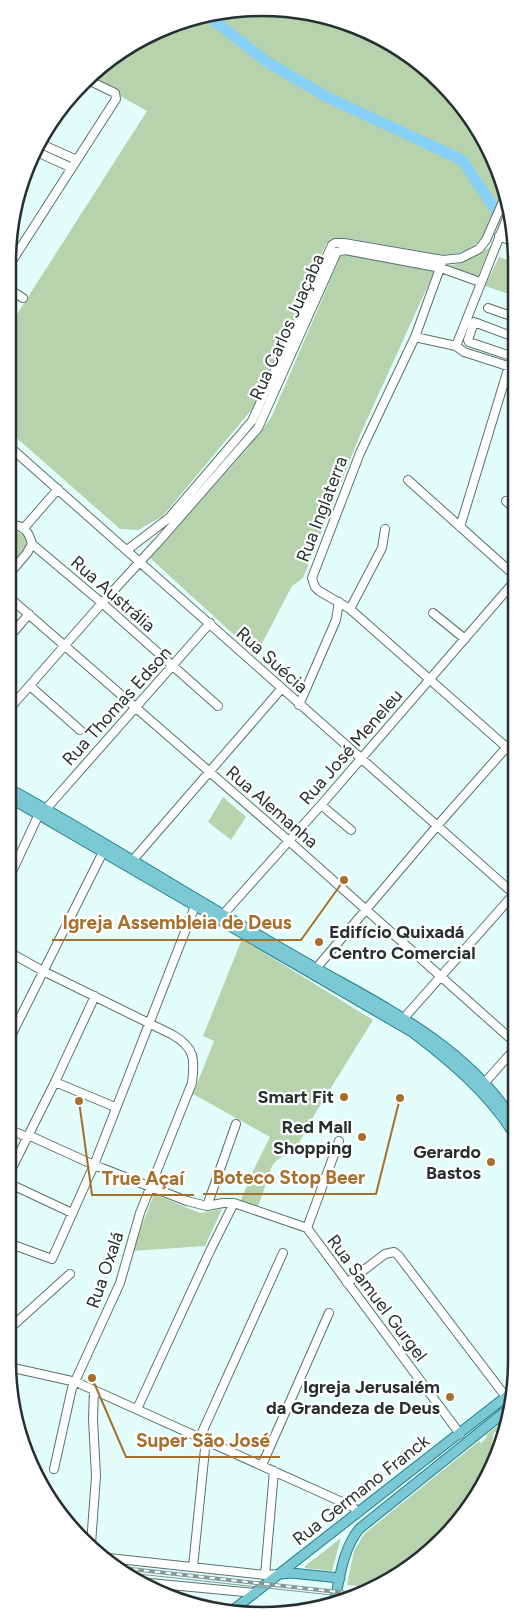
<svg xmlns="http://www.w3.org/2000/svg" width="524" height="1623" font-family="Figtree,sans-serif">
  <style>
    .green { fill: #b7d3ae }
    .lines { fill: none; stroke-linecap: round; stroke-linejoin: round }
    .river { stroke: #87d0f6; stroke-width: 11 }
    .minor-casing { stroke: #5a726e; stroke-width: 10 }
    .major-casing { stroke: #237c87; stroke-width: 11 }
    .minor { stroke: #fff; stroke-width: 8 }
    .major { stroke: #7ac9d4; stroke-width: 9 }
    .tram { stroke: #859895; stroke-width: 1 }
    .rail-casing { stroke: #859895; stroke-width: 4 }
    .rail { stroke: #fff; stroke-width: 2; stroke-dasharray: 5.5; stroke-linecap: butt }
    .poi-dot { fill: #a66f2b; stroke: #fff; stroke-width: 2 }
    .labels { text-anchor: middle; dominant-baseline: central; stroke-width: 4.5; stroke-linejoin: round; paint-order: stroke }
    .street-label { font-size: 18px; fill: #26302e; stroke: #fff }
    .poi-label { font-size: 18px; font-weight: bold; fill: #26302e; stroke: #fff; text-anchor: end }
    .rim { fill: none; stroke: #26302e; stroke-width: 2.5 }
    .leader { fill: none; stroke: #a66f2b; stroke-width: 2 }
    .callout-dot { fill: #a66f2b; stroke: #fff; stroke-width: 2 }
    .callout-label { font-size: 19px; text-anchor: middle; font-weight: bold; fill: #a66f2b; stroke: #fff; stroke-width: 4.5; stroke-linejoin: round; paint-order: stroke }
  </style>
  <rect width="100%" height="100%" fill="#e3fefa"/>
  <path class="green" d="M213 12H312L389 41 453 94 490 150 503 190C489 224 487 252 444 255L345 238 331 239 326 244 252 409 163 516 138 530 120 529 12 434V322L147 111 91 80 121 50Z
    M490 247 478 276 446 266 457 264 471 258Z
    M342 253 435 270 360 435 303 578 292 586 256 655 150 558 248 448 271 418Z
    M499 257 514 262V296L485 286Z
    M11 531H16L25 536 27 545 26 549 11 568Z
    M223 797 246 817 231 840 208 822Z
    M242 939 373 1020 316 1112 296 1148 277 1160 272 1166 258 1207 240 1202 254 1169 270 1137 193 1094 214 1041 203 1036Z
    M154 1194 200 1213 222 1209 205 1246 132 1251Z
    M502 1422 498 1432H494L489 1464 473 1503 404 1572 371 1587 347 1585 354 1551 364 1534 479 1441 481 1443 487 1437 486 1435Z
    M341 1538 332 1571 305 1568V1566Z"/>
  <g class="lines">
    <path class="river" d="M207 15 267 62 329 98 462 160 495 209"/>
    <defs>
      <path id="minor" d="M41 144 77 160
        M37 152 72 168
        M499 236 514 242
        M443 260 415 337 360 453 312 578 315 587 319 591 350 609 513 753
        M12 261 116 99 115 93 90 81
        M12 291 23 298
        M488 308 514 317
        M415 337 456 346 464 352 514 368
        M456 346 509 213
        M514 357 469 342 468 340 474 322 514 337
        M11 448 513 893
        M408 480 513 574
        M506 501 514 508
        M460 527 509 366
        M24 528 58 489
        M32 544 102 603 218 706
        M127 550 169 518 252 421 332 245 335 243H344L443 260 461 258 479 249 486 240 505 197
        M11 572 27 553 32 544C29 532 24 525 11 525
        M11 599 289 841 512 1040
        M350 609 382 548 385 529
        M433 613 465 639
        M11 635 29 614
        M30 686 80 730
        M299 705 336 620 339 602
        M10 708 102 603 160 540 258 428 337 252 345 250 441 268 480 282
        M321 805 351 830
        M46 809 210 623
        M133 860 282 688
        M10 876 39 814
        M220 918 321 805 513 583
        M9 952 43 971 173 1035C195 1048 195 1059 192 1083L140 1213 120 1283 72 1388 54 1469
        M313 972 437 826 513 740
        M404 1018 513 895
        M9 1040 103 852
        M55 1082 115 1107
        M480 1088 512 1052
        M8 1129 27 1137
        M28 1135 94 1165 187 1201 207 1206 223 1203H234L307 1228
        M8 1176 55 1082 95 996
        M8 1183 72 1213
        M207 1206 236 1124
        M307 1228 460 1434
        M307 1228 339 1141
        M8 1243 52 1259 94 1165 197 901
        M347 1283 385 1254 394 1252 398 1255 506 1397
        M8 1330 70 1274
        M9 1367 76 1382 353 1507 358 1513
        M137 1409 210 1251 234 1203
        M200 1437 283 1253
        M262 1465 329 1313
        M91 1544 96 1476 93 1419 94 1390
        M109 1558 265 1575 280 1574
        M193 1567 205 1449 208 1441
        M265 1575 274 1471
        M139 1582 255 1593"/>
      <path id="major" d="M10 789C85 830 157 876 231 919 264 938 297 958 330 976 398 1014 468 1051 512 1118
        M10 798 412 1032C450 1061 486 1091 512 1131
        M281 1574 291 1573 340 1578
        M334 1604C340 1578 342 1551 359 1529L512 1406
        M229 1613 512 1392"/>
    </defs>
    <use href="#minor" class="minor-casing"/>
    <use href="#major" class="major-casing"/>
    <use href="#minor" class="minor"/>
    <use href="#major" class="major"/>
    <path class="tram" d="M129 1573 350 1597"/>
    <defs>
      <path id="rail" d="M122 1568 356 1594"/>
    </defs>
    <use href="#rail" class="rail-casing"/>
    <use href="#rail" class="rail"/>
  </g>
  <g class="poi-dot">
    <circle cx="319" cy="942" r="5"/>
    <circle cx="344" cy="1097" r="5"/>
    <circle cx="362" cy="1137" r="5"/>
    <circle cx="491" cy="1162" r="5"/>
    <circle cx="450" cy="1397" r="5"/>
  </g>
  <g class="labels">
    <g class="street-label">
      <text transform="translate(287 327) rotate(-66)">Rua Carlos Juaçaba</text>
      <text transform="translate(322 509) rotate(-69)">Rua Inglaterra</text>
      <text transform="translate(113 594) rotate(41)">Rua Austrália</text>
      <text transform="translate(272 660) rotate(42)">Rua Suécia</text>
      <text transform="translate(117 706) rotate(-48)">Rua Thomas Edson</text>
      <text transform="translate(351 747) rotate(-49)">Rua José Meneleu</text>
      <text transform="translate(272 807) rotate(41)">Rua Alemanha</text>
      <text transform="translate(105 1270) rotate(-71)">Rua Oxalá</text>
      <text transform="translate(377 1298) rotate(53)">Rua Samuel Gurgel</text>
      <text transform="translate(361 1490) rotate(-38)">Rua Germano Franck</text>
    </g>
    <g class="poi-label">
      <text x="329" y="932" text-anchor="start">Edifício Quixadá<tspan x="329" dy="21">Centro Comercial</tspan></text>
      <text x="334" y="1097">Smart Fit</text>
      <text x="352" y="1127">Red Mall<tspan x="352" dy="21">Shopping</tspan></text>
      <text x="481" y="1152">Gerardo<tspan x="481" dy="21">Bastos</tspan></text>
      <text x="440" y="1387">Igreja Jerusalém<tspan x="440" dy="21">da Grandeza de Deus</tspan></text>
    </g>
  </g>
  <path d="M0 0H524V1623H0ZM262 16H262A246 246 0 0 1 508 262V1361A246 246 0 0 1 262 1607H262A246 246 0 0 1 16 1361V262A246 246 0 0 1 262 16Z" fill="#fff" fill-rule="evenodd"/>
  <path class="rim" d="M262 16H262A246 246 0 0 1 508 262V1361A246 246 0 0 1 262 1607H262A246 246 0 0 1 16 1361V262A246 246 0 0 1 262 16Z"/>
  <path class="leader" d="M344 880L301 940H52M400 1098L376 1194H203M79 1101L92 1195H194M92 1378L126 1457H280"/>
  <g class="callout-dot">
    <circle cx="344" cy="880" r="5"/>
    <circle cx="400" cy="1098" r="5"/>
    <circle cx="79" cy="1101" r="5"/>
    <circle cx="92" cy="1378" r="5"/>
  </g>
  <g class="callout-label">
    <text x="177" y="929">Igreja Assembleia de Deus</text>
    <text x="289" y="1184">Boteco Stop Beer</text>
    <text x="143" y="1185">True Açaí</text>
    <text x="203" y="1447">Super São José</text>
  </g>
</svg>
